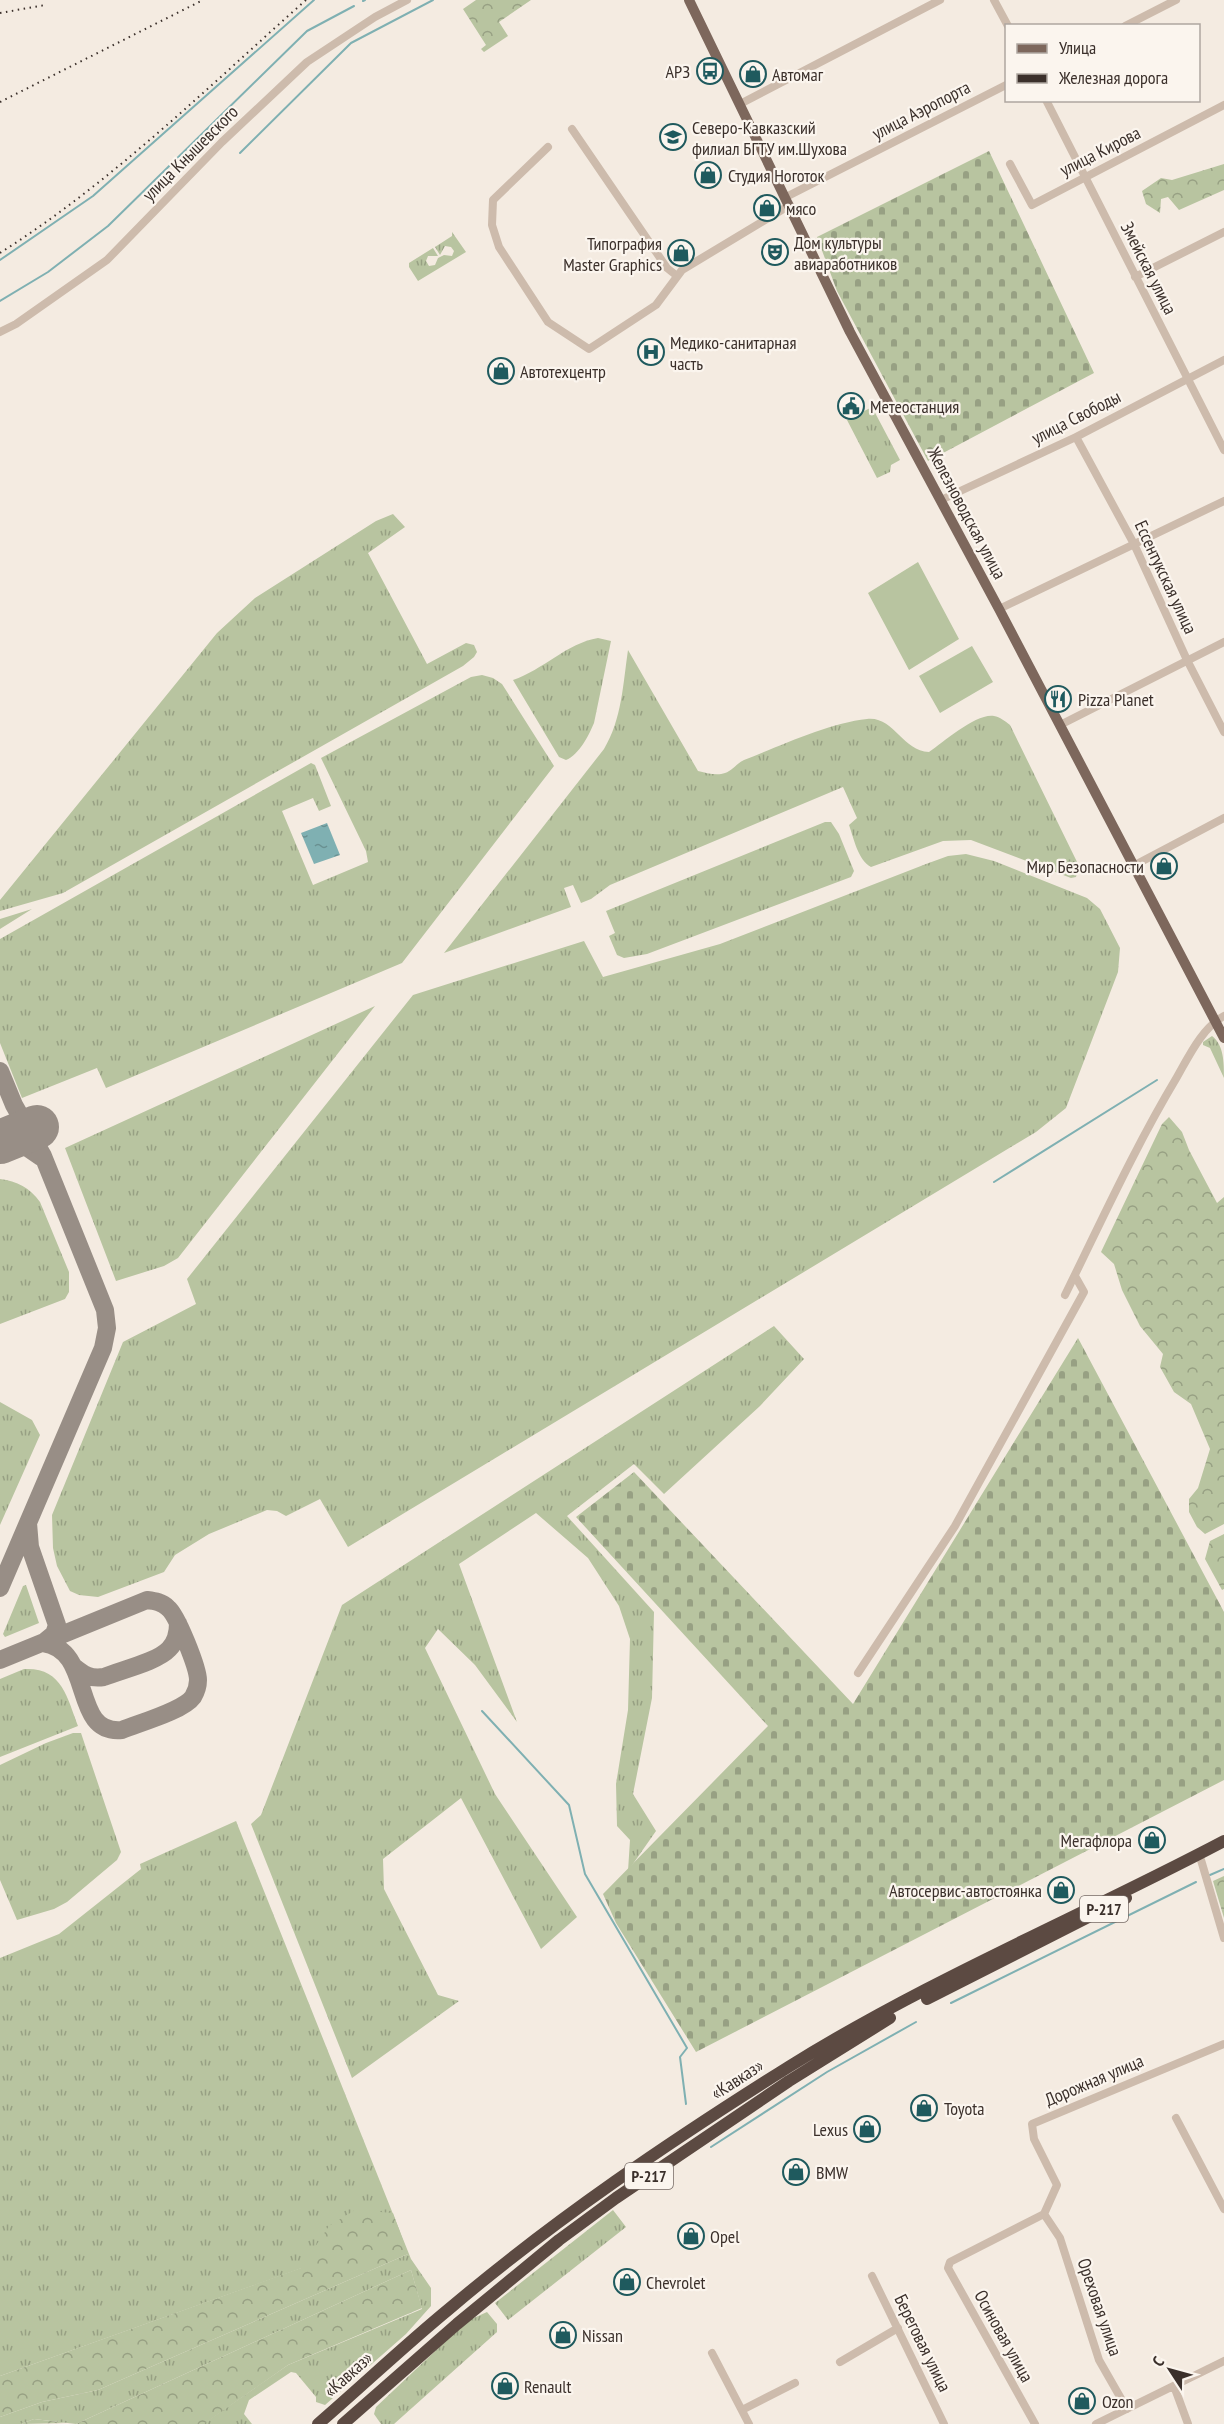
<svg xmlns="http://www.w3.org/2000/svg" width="1224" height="2424" font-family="'PT Sans Narrow',sans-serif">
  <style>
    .grass { fill: url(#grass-tufts) }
    .forest { fill: url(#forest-crowns) }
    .cemetery { fill: url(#cemetery-stones) }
    .pitch { fill: #b8c4a0 }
    .water { fill: url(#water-ripples) }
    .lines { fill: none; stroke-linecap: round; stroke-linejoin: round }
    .stream { stroke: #7fb0b2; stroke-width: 2 }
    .taxiway { stroke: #988e86; stroke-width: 18 }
    .runway { stroke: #988e86; stroke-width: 44 }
    .minor { stroke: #cdbbac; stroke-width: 8 }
    .major { stroke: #7d675c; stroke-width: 10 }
    .highway { stroke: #5c4a42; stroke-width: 12 }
    .rail { stroke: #3b302b; stroke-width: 2; stroke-dasharray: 1.5 4.5; stroke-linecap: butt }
    .labels { text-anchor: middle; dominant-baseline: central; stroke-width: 4.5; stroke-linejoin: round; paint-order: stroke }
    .shield { fill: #fbf5ee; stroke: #756b66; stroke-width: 1.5 }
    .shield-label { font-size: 16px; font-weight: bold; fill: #3b302b }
    .poi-label { font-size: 18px; fill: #3b302b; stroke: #fbf5ee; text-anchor: start }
    .street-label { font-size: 18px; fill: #3b302b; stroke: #fbf5ee }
  </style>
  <defs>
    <pattern id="grass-tufts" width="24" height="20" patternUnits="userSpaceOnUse" patternTransform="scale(1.5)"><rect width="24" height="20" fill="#b8c4a0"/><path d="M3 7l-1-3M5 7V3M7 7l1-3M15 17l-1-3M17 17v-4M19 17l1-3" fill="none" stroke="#97a083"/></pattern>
    <pattern id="forest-crowns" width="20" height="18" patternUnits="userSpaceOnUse" patternTransform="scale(1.5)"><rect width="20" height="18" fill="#b8c4a0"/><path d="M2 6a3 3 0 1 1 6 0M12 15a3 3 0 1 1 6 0" fill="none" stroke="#97a083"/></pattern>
    <pattern id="cemetery-stones" width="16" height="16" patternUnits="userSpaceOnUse" patternTransform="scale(1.5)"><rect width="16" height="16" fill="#b8c4a0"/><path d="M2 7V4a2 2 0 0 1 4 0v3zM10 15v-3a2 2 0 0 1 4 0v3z" fill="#97a083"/></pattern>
    <pattern id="water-ripples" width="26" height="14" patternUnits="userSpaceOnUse" patternTransform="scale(1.5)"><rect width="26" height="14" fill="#7fb0b2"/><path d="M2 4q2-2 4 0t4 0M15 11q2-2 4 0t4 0" fill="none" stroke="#699091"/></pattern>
  </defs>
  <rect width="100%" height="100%" fill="#f4ebe1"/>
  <path class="grass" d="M452 232 466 252 418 281 409 267V263L433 248 438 256H428L426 261 429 266 435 265 438 258 444 255 452 256 454 251 451 247 445 246 440 255 435 247 452 236Z
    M872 407 900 460 891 465 890 472 877 478 847 420Z
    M393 514 405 527 368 553 427 664 466 643 474 645 477 652 474 657 463 666 63 893 0 911V900L217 633 255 598 376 521Z
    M598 638 611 641 594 723C589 735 579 755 566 760L559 757 513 680C543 670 567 643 598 638Z
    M628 650 698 771C706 773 717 776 725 773 732 771 737 763 744 760 780 746 829 723 867 719 894 716 902 751 929 752 944 742 976 713 994 716 1000 717 1005 721 1010 725L1079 866 1076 877 1071 878 971 840 943 841 871 867C858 860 854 839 849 825L857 818 843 787 610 885 591 899 581 903 573 885 564 888 571 907 444 953 604 749C622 719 623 684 628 650Z
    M482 675 493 678 502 684 554 766 402 963 106 1088 97 1068 22 1098 0 1043V939L311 763 315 765 331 806 319 811 313 798 282 811 313 885 368 862 366 851 321 758 471 677Z
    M825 822H831L839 834 854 871 851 877 647 954 624 958 617 955 609 936 615 933 606 911Z
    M966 854 994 861 1087 898 1100 909 1120 948 1118 972 1066 1108 1036 1132 348 1547 320 1499 286 1516 277 1511 267 1510 209 1534 175 1555 164 1572 98 1597 79 1595 70 1591 57 1566 53 1548 52 1515 123 1342 196 1304 187 1279 413 995 584 941 603 977 720 944 926 864 948 856Z
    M32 909 0 929V919Z
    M375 1006 178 1258 164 1266 116 1281 65 1148Z
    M1212 1036C1224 1045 1224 1063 1224 1078L1210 1048 1203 1045V1042Z
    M0 1179C17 1181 30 1188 40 1202L69 1272V1292L65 1299 0 1324Z
    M774 1326 804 1359 760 1406 664 1494 634 1464 567 1516 654 1612 652 1698 633 1794 656 1831 628 1871 630 1840 617 1826 616 1784 628 1710 630 1639 619 1606 588 1558 536 1513 459 1564 517 1722 475 1665 438 1629 425 1648 495 1794 577 1917 541 1949 461 1798 383 1859 384 1889 438 1995 459 2001 352 2078 251 1824 261 1815 342 1605Z
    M0 1402 32 1420 40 1435 0 1525Z
    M26 1585 39 1623 5 1637 3 1634 23 1586Z
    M24 1669C62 1667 67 1697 78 1726L0 1757V1679Z
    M73 1733H81L121 1852 117 1860 67 1902 54 1909 17 1920 0 1880V1765L46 1743Z
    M236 1821 411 2259 431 2288V2306L406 2334 325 2405 316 2402V2397L296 2373 291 2372 249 2400 244 2414 252 2424H203L288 2365 422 2309 411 2270 76 2424 34 2419 21 2424H0V2417L42 2402 98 2390 408 2254 302 2268 0 2376V1958L59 1934 141 1869 140 1864Z
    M613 2210 626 2227 508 2320 495 2303Z
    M487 2312 497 2324V2332L394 2424H381L374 2414 376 2407 467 2321Z"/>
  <path class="forest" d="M476 0H531L499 22 508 36 484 52 481 49 486 45 463 9Z
    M1224 164V190L1179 210 1168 197 1161 199 1160 213 1146 204 1142 191 1161 178 1172 180Z
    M1169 1117 1182 1132 1189 1150 1217 1203 1224 1197V1524L1205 1534 1197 1527 1189 1512V1499L1198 1488 1210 1449 1191 1404 1174 1392 1160 1367 1163 1354 1140 1326 1122 1290 1114 1264 1101 1252 1162 1124Z
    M1224 1534V1589L1222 1590 1205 1559 1210 1541Z
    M1224 1876V1918L1213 1881Z
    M355 2210 393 2213 408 2254 98 2390 42 2402 0 2417V2376L301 2268 329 2226Z
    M411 2270 422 2308 288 2365 204 2424H76Z
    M34 2419 67 2423 21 2424Z"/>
  <path class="cemetery" d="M989 151 1094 373 928 461 837 291 817 237Z
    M1078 1338 1224 1612V1780L696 2052 616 1923 603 1894 768 1726 576 1517 634 1472 853 1704Z"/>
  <path class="pitch" d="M918 562 959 639 909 670 868 593Z
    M972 646 993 682 940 713 919 676Z"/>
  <path class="water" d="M327 823 340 855 314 864 301 833Z"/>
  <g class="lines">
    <path class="stream" d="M363 1 365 0
      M240 153 351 43 433 0
      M0 260 93 196 314 0
      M0 301 48 272 108 226 307 31 354 6
      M994 1182 1157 1080
      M482 1711 569 1805 585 1874 687 2048 680 2057 686 2104
      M1210 1875 1224 1869
      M951 2003 1196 1882
      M711 2147 827 2072 916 2022"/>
    <path class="taxiway" d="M0 1071 14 1105 43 1156 105 1310 107 1328 103 1348 0 1588
      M0 1143 25 1146 41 1157
      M0 1660C49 1640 98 1620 147 1600 155 1601 162 1602 168 1608 177 1615 198 1668 198 1680 198 1686 196 1692 193 1697 183 1711 139 1723 122 1730 70 1735 95 1650 43 1643L54 1634 57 1625 30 1547 28 1523
      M73 1666C84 1675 90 1679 104 1677 121 1670 157 1662 169 1649 176 1642 178 1633 178 1623"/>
    <path class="runway" d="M0 1142 37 1127"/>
    <path class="minor" d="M994 0 1008 26
      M1125 26 1176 0
      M1046 100 1224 450
      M740 104 940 0
      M572 129 667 268 677 276
      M548 147 493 200 492 225 499 247 548 322 589 349 656 305 682 270 790 205
      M1010 164 1032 205 1224 105
      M786 197 1006 85
      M1135 277 1224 232
      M0 332 16 324 107 260 222 142 307 62 375 17 407 0
      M1076 437 1134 544 1187 660 1224 732
      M941 500 1076 437 1224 360
      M999 609 1224 501
      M1060 725 1224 642
      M1133 866 1224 818
      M1065 1295C1101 1222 1135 1147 1177 1077 1189 1056 1202 1028 1224 1016
      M858 1673 955 1526 1084 1292 1075 1276
      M1201 1860 1224 1938
      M1176 2118 1224 2209
      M1044 2214 1060 2238 1099 2360 1127 2409
      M872 2276 944 2424
      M712 2353 749 2424
      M840 2362 898 2328
      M1174 2386 1188 2424
      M742 2410 795 2383
      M1035 2424 948 2268 950 2262 1044 2214 1057 2185 1034 2139 1032 2124 1224 2044
      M1096 2424 1224 2361"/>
    <path class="major" d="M689 0 850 332 999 609 1224 1038"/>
    <path class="highway" d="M927 1999 1126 1898
      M318 2424C362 2386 404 2346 449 2309 555 2219 672 2140 790 2066 928 1980 1080 1917 1224 1841
      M343 2424 457 2324 559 2240 616 2198 789 2081 890 2018"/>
    <path class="rail" d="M0 13 45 5
      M0 102 203 0
      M0 253C112 182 207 88 306 0"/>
  </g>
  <defs>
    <symbol id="bus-ring" viewBox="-11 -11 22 22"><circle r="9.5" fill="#fbf5ee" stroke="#1f5a5e" stroke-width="1.5"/><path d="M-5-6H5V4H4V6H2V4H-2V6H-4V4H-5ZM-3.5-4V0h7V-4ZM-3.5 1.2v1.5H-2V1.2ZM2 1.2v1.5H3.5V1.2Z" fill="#1f5a5e"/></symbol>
    <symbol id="shop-ring" viewBox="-11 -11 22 22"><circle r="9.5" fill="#fbf5ee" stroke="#1f5a5e" stroke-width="1.5"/><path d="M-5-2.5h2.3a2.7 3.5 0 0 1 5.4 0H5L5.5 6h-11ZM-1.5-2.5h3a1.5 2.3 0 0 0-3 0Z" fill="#1f5a5e"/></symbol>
    <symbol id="university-ring" viewBox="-11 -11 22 22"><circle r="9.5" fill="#fbf5ee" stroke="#1f5a5e" stroke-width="1.5"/><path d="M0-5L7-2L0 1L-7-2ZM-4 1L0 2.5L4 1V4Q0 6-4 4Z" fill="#1f5a5e"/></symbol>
    <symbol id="theatre-ring" viewBox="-11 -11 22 22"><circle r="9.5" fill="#fbf5ee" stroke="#1f5a5e" stroke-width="1.5"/><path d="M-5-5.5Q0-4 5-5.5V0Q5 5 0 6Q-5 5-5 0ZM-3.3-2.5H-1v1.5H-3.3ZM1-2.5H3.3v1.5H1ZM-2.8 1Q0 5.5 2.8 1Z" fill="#1f5a5e"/></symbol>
    <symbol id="hospital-ring" viewBox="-11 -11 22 22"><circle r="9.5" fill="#fbf5ee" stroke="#1f5a5e" stroke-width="1.5"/><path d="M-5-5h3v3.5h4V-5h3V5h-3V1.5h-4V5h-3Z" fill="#1f5a5e"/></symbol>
    <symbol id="civic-ring" viewBox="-11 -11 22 22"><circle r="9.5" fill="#fbf5ee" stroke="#1f5a5e" stroke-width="1.5"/><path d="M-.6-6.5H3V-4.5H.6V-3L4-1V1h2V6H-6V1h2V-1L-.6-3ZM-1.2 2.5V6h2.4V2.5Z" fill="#1f5a5e"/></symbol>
    <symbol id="restaurant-ring" viewBox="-11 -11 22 22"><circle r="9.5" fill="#fbf5ee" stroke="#1f5a5e" stroke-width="1.5"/><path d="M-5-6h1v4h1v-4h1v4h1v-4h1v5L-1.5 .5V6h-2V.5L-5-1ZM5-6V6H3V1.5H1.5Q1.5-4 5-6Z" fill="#1f5a5e"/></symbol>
  </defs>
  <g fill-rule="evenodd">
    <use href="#bus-ring" x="695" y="56" width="30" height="30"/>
    <use href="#shop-ring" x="738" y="59" width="30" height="30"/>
    <use href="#university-ring" x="658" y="122" width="30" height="30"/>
    <use href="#shop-ring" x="693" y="160" width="30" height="30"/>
    <use href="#shop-ring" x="752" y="193" width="30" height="30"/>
    <use href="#theatre-ring" x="760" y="237" width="30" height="30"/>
    <use href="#shop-ring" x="666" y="238" width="30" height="30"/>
    <use href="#hospital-ring" x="636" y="337" width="30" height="30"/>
    <use href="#shop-ring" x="486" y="356" width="30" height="30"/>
    <use href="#civic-ring" x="836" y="391" width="30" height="30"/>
    <use href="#restaurant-ring" x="1043" y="684" width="30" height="30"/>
    <use href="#shop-ring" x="1149" y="851" width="30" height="30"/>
    <use href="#shop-ring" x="1137" y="1825" width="30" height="30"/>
    <use href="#shop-ring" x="1046" y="1875" width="30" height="30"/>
    <use href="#shop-ring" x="909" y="2093" width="30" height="30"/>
    <use href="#shop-ring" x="852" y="2114" width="30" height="30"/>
    <use href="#shop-ring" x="781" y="2157" width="30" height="30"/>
    <use href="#shop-ring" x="676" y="2221" width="30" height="30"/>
    <use href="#shop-ring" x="612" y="2267" width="30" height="30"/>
    <use href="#shop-ring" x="548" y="2320" width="30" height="30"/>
    <use href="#shop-ring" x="490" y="2371" width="30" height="30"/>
    <use href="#shop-ring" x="1067" y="2386" width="30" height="30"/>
  </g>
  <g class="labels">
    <g class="shield">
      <rect x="1080" y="1896" width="48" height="26" rx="4.5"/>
      <rect x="625" y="2163" width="48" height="26" rx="4.5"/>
    </g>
    <g class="shield-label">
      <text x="1104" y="1909">Р-217</text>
      <text x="649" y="2176">Р-217</text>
    </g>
    <g class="poi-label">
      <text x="690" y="71" text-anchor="end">АРЗ</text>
      <text x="772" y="74">Автомаг</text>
      <text x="692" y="127">Северо-Кавказский<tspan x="692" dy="21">филиал БГТУ им.Шухова</tspan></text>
      <text x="728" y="175">Студия Ноготок</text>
      <text x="786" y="208">мясо</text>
      <text x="794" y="242">Дом культуры<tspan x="794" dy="21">авиаработников</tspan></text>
      <text x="662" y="243" text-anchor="end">Типография<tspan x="662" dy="21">Master Graphics</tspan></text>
      <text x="670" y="342">Медико-санитарная<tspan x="670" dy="21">часть</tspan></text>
      <text x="520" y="371">Автотехцентр</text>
      <text x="870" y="406">Метеостанция</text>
      <text x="1078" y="699">Pizza Planet</text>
      <text x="1144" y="866" text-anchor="end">Мир Безопасности</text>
      <text x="1132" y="1840" text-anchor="end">Мегафлора</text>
      <text x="1042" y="1890" text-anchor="end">Автосервис-автостоянка</text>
      <text x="944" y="2108">Toyota</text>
      <text x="848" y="2129" text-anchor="end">Lexus</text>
      <text x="816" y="2172">BMW</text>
      <text x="710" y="2236">Opel</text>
      <text x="646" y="2282">Chevrolet</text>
      <text x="582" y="2335">Nissan</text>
      <text x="524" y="2386">Renault</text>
      <text x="1102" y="2401">Ozon</text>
    </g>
    <g class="street-label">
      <text transform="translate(921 110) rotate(-27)">улица Аэропорта</text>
      <text transform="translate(1100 151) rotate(-27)">улица Кирова</text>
      <text transform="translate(190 153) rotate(-45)">улица Кнышевского</text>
      <text transform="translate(1149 268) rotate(63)">Змейская улица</text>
      <text transform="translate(1076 417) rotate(-27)">улица Свободы</text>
      <text transform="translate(967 513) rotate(62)">Железноводская улица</text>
      <text transform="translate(1166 577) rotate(65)">Ессентукская улица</text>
      <text transform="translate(737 2079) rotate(-33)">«Кавказ»</text>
      <text transform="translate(1094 2080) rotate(-23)">Дорожная улица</text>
      <text transform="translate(1100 2307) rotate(71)">Ореховая улица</text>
      <text transform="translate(1004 2336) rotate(61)">Осиновая улица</text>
      <text transform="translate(923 2343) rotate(64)">Береговая улица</text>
      <text transform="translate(348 2374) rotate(-42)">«Кавказ»</text>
    </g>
  </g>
  <rect x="1005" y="24" width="195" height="78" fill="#fbf5ee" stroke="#aea6a0" stroke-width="1.5"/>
  <rect x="1017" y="44" width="30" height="9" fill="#7d675c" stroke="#aea6a0" stroke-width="1.5"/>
  <text x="1059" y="54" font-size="18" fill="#3b302b">Улица</text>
  <rect x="1017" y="74" width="30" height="9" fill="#3b302b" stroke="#aea6a0" stroke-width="1.5"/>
  <text x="1059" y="84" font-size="18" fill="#3b302b">Железная дорога</text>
  <g transform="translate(1170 2370) rotate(306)" stroke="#fbf5ee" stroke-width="4.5" paint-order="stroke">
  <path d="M0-4.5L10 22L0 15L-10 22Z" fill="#3b302b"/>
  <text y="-9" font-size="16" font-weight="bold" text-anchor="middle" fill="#3b302b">С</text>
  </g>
</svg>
